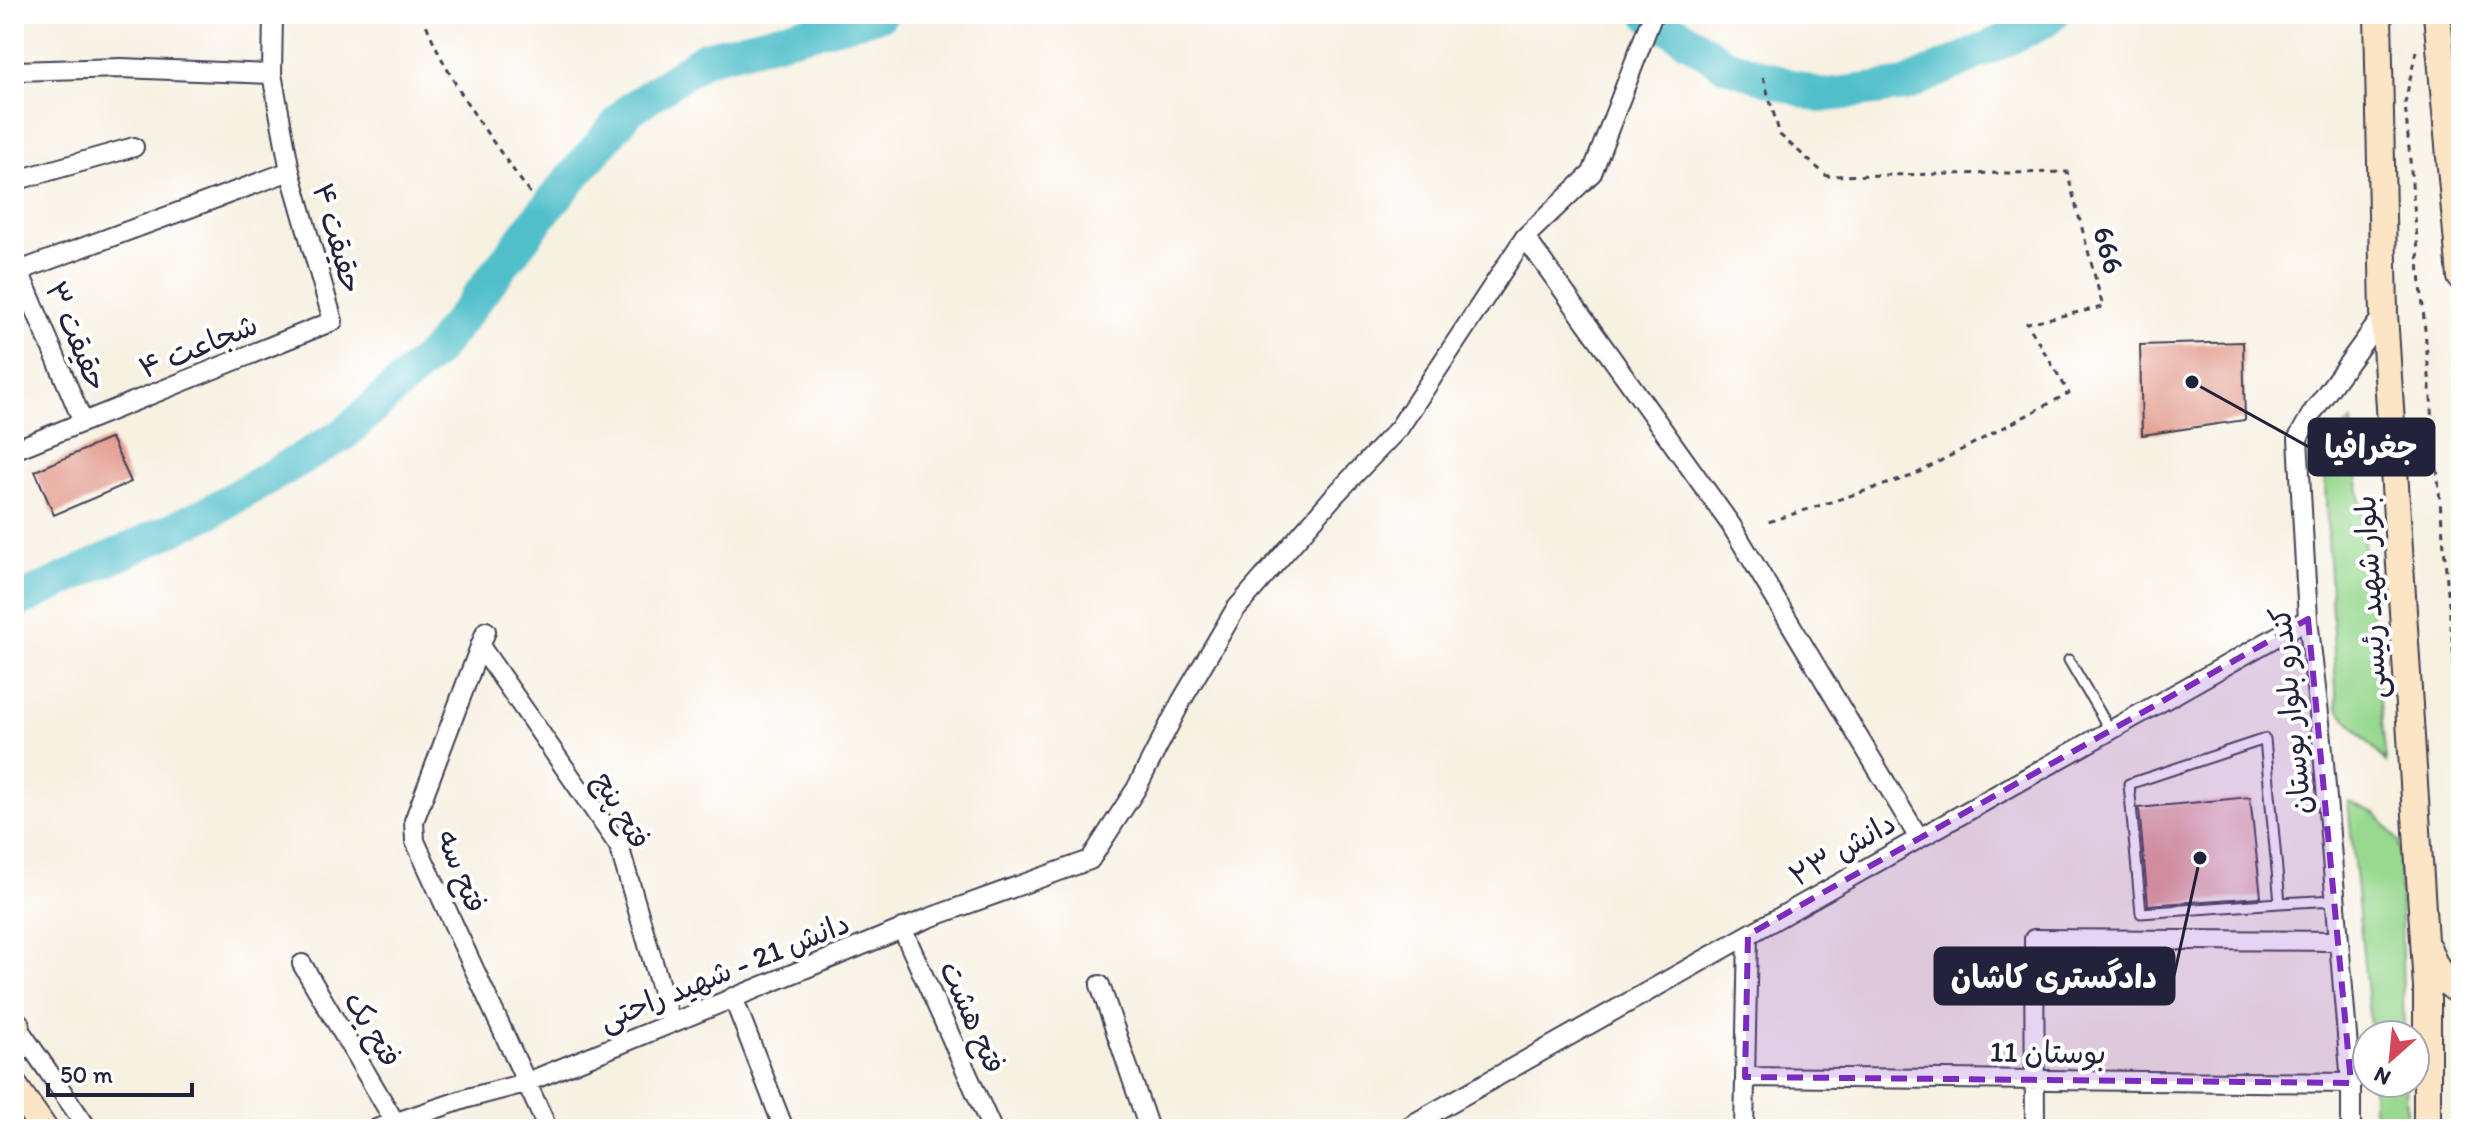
<svg xmlns="http://www.w3.org/2000/svg" width="2475" height="1143" font-family="Itim,'Playpen Sans Arabic',sans-serif">
  <style>
    .green { fill: #98d88f; stroke: #5d7d65; stroke-width: 2 }
    .lines { fill: none; stroke-linecap: round; stroke-linejoin: round }
    .river { stroke: #51bfca; stroke-width: 34 }
    .building { fill: #e29b8c }
    .service-casing { stroke: #424154; stroke-width: 13 }
    .minor-casing { stroke: #424154; stroke-width: 22 }
    .secondary-casing { stroke: #424154; stroke-width: 30 }
    .path { stroke: #424154; stroke-width: 3; stroke-dasharray: 6 6; stroke-linecap: butt }
    .service { stroke: #fff; stroke-width: 9 }
    .minor { stroke: #fff; stroke-width: 18 }
    .secondary { stroke: #fce5c4; stroke-width: 26 }
    .marked { fill: #7b2cbf; fill-opacity: 0.2; stroke: #7b2cbf; stroke-width: 6; stroke-dasharray: 16 10; stroke-linejoin: round }
    .labels { text-anchor: middle; dominant-baseline: central; stroke-width: 8; stroke-linejoin: round; paint-order: stroke }
    .street-label { font-size: 30px; fill: #22223b; stroke: #fff }
    .leader { fill: none; stroke: #22223b; stroke-width: 3 }
    .callout-dot { fill: #22223b; stroke: #fff; stroke-width: 3 }
    .callout { fill: #22223b; stroke: #22223b; stroke-width: 3 }
    .callout-label { font-size: 32px; text-anchor: middle; font-weight: bold; fill: #fff }
  </style>
  <rect width="100%" height="100%" fill="#fff"/>
  <filter id="ink" filterUnits="userSpaceOnUse"><feTurbulence type="fractalNoise" baseFrequency=".0125" numOctaves="2"/><feDisplacementMap in="SourceGraphic" scale="16" xChannelSelector="R" yChannelSelector="G"/><feConvolveMatrix kernelMatrix="1 2 1 2 8 2 1 2 1" color-interpolation-filters="sRGB"/></filter>
  <filter id="wash" filterUnits="userSpaceOnUse"><feTurbulence type="fractalNoise" baseFrequency=".006" numOctaves="4" result="noise"/><feDisplacementMap in="SourceGraphic" scale="32" xChannelSelector="R" yChannelSelector="G"/><feGaussianBlur stdDeviation="1.8" result="paint"/><feColorMatrix in="noise" values="0 0 0 0 0 0 0 0 0 0 0 0 0 0 0 0 0 1.4 0 .05"/><feComposite in="paint" operator="in"/></filter>
  <g filter="url(#wash)">
    <rect width="100%" height="100%" fill="#f7f1e2"/>
    <path class="green" d="M2352 421 2386 762 2337 708 2323 445Z
      M2348 801 2377 814 2399 842 2404 1035H2371Z
      M2373 1083H2406L2407 1119 2404 1129H2373Z"/>
    <g class="lines">
      <path class="river" d="M1649 14 1724 64 1821 96 1906 85 2034 27 2053 14
        M14 603 211 511 344 434 436 351 544 211 629 110 705 58 881 14"/>
    </g>
    <g id="blocks">
      <path class="building" d="M2243 342 2245 420 2142 435 2140 345Z
        M111 438 131 482 54 515 35 471Z
        M2250 797 2261 897 2148 905 2139 808Z"/>
    </g>
  </g>
  <g filter="url(#ink)">
    <use href="#blocks" fill-opacity="0" stroke="#424154" stroke-width="2"/>
    <g class="lines">
      <defs>
        <path id="service" d="M2069 660 2110 730
          M2280 903 2141 913 2129 784 2265 739 2280 903 2336 900"/>
        <path id="minor" d="M14 71 121 68 272 74
          M14 181 134 147
          M1525 237 1731 525 1919 838
          M14 259 83 422
          M19 271 290 171
          M14 450 333 321 290 171 272 74 273 14
          M486 631 414 821 415 841 548 1129
          M480 646 619 846 671 1023
          M902 928 992 1129
          M302 964 399 1129
          M1100 985 1149 1129
          M733 997 784 1129
          M14 1022 88 1129
          M1745 1077 2351 1083
          M376 1129 468 1098 525 1083 929 918 1090 860 1136 789 1182 700 1235 610 1334 496 1399 428 1525 237 1592 173 1653 14
          M1404 1129 2308 619
          M1744 1129 1748 935
          M2035 1129 2034 939 2339 941
          M2351 1129V1083L2322 740 2308 619 2298 438 2312 413 2384 314"/>
        <path id="secondary" d="M2378 14 2384 314 2427 987V1129
          M2437 14 2461 277
          M2428 949C2435 969 2443 982 2461 992
          M14 1025H16
          M14 1086 44 1129"/>
      </defs>
      <use href="#service" class="service-casing"/>
      <use href="#minor" class="minor-casing"/>
      <use href="#secondary" class="secondary-casing"/>
      <path class="path" d="M422 14C449 85 489 136 533 197
        M2416 51 2405 103 2461 740
        M1763 77 1780 135 1827 176 2067 172 2103 307 2027 323 2069 393 1912 476 1765 523"/>
      <use href="#service" class="service"/>
      <use href="#minor" class="minor"/>
      <use href="#secondary" class="secondary"/>
    </g>
  </g>
  <path class="marked" d="M2308 619 2351 1083 1745 1077 1748 935Z"/>
  <g class="labels">
    <g class="street-label">
      <text transform="translate(338 238) rotate(74)">حقیقت ۴</text>
      <text transform="translate(2109 250) rotate(75)">666</text>
      <text transform="translate(77 336) rotate(67)">حقیقت ۳</text>
      <text transform="translate(198 346) rotate(-22)">شجاعت ۴</text>
      <text transform="translate(2370 597) rotate(-93)">بلوار شهید رئیسی</text>
      <text transform="translate(2290 711) rotate(-96)">کندرو بلوار بوستان</text>
      <text transform="translate(622 810) rotate(60)">فتح پنج</text>
      <text transform="translate(1842 849) rotate(-30)">دانش ۲۳</text>
      <text transform="translate(462 871) rotate(68)">فتح سه</text>
      <text transform="translate(724 971) rotate(-22)">دانش 21 - شهید راحتی</text>
      <text transform="translate(973 1017) rotate(66)">فتح هشت</text>
      <text transform="translate(373 1029) rotate(59)">فتح یک</text>
      <text transform="translate(2048 1052) rotate(1)">بوستان 11</text>
    </g>
  </g>
  <path class="leader" d="M2192 382L2309 447M2200 858L2174 976"/>
  <g class="callout-dot">
    <circle cx="2192" cy="382" r="8"/>
    <circle cx="2200" cy="858" r="8"/>
  </g>
  <g class="callout">
    <rect x="2309" y="419" width="125" height="56" rx="8"/>
    <rect x="1935" y="948" width="239" height="56" rx="8"/>
  </g>
  <g class="callout-label">
    <text x="2371" y="458">جغرافیا</text>
    <text x="2054" y="988">دادگستری کاشان</text>
  </g>
  <rect width="2475" height="1143" fill="none" stroke="#fff" stroke-width="48"/>
  <g transform="translate(2391 1059) rotate(207)"><circle r="38" fill="#ffffff" stroke="#a7a7b1" stroke-width="2"/>
  <path d="M0-6L14 30L0 20L-14 30Z" fill="#d1495b"/>
  <text y="-12" font-size="22" font-weight="bold" text-anchor="middle" fill="#22223b">N</text>
  </g>
  <path d="M48 1083v12h144v-12" fill="none" stroke="#22223b" stroke-width="4"/>
  <text x="60" y="1083" font-size="24" fill="#22223b" stroke="#ffffff" stroke-width="6" paint-order="stroke">50 m</text>
</svg>
